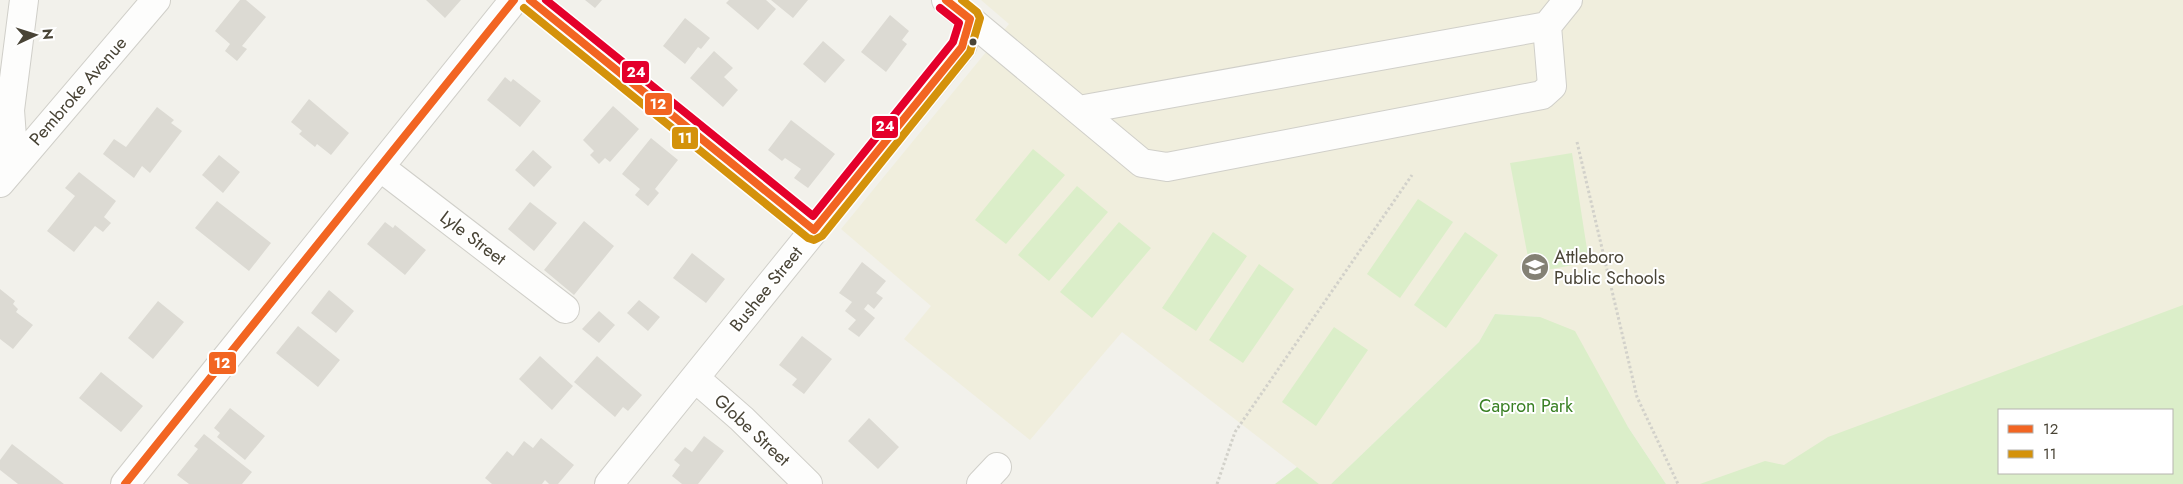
<svg xmlns="http://www.w3.org/2000/svg" width="2183" height="484" font-family="Jost,sans-serif">
  <style>
    .education { fill: #f0eedd; fill-rule: evenodd }
    .green { fill: #dbeec9; fill-rule: evenodd }
    .building { fill: #dcdad3 }
    .lines { fill: none; stroke-linecap: round; stroke-linejoin: round }
    .minor-casing { stroke: #d0cfc9; stroke-width: 30 }
    .path { stroke: #d2d1ca; stroke-width: 3; stroke-dasharray: 2.5 2.5; stroke-linecap: butt }
    .minor { stroke: #fdfdfc; stroke-width: 28 }
    .bus-1-casing { stroke: #fff; stroke-width: 11 }
    .bus-2-casing { stroke: #fff; stroke-width: 11 }
    .bus-3-casing { stroke: #fff; stroke-width: 11 }
    .bus-1 { stroke: #f26522; stroke-width: 8 }
    .bus-2 { stroke: #d4920b; stroke-width: 8 }
    .bus-3 { stroke: #e4002b; stroke-width: 8 }
    .bus-dot { fill: #494436; stroke: #fff; stroke-width: 2 }
    .labels { text-anchor: middle; dominant-baseline: central; stroke-width: 4; stroke-linejoin: round; paint-order: stroke }
    .street-label { font-size: 18px; fill: #494436; stroke: #fff }
    .poi-label { font-size: 18px; fill: #494436; stroke: #fff; text-anchor: start }
    .park-label { font-size: 18px; fill: #3a8024; stroke: #fff }
    .line-badge { stroke: #fff; stroke-width: 2 }
    .badge-label { font-size: 14px; text-anchor: middle; font-weight: bold; fill: #fff }
  </style>
  <rect width="100%" height="100%" fill="#f2f1eb"/>
  <path class="education" d="M981 0H2183V484H1666L1628 427 1540 317 1495 314 1479 342 1331 484H1319L1122 332 1030 440 904 339 931 306 841 229 1009 24ZM1999 410H2172V473H1999Z"/>
  <path class="green" d="M1033 149 1065 175 1006 244 975 220Z
    M1572 153 1589 262 1531 273 1510 163Z
    M1077 186 1108 212 1049 281 1018 255Z
    M1418 199 1453 222 1400 298 1367 274Z
    M1119 222 1151 248 1092 318 1060 292Z
    M1213 232 1247 256 1196 331 1162 308Z
    M1465 232 1498 255 1446 328 1414 305Z
    M1259 264 1294 289 1243 363 1209 340Z
    M2183 305V484H1700L1765 461 1784 465 1828 437ZM1999 410H2172V473H1999Z
    M1495 314 1540 317 1575 331 1628 427 1666 484H1331L1479 342Z
    M1334 327 1368 350 1316 426 1282 402Z
    M1297 467 1319 484H1275Z"/>
  <path class="building" d="M240 0H246L266 17 242 46 247 49 237 61 225 51 230 44 215 31Z
    M426 0H461L445 18Z
    M585 0H602L595 8Z
    M729 0H766L776 9 758 30 726 3Z
    M771 0H808L793 18Z
    M890 15 909 31 902 40 907 44 886 72 861 52Z
    M685 18 710 38 701 49 698 47 685 64 663 46Z
    M823 41 845 60 825 83 803 64Z
    M714 51 733 68 724 77 738 90 723 107 690 78Z
    M505 77 511 82 513 79 541 101 520 127 487 100Z
    M309 99 349 133 331 155 317 144 315 147 299 134 302 131 291 122Z
    M613 106 639 129 610 162 605 158 599 164 590 155 594 151 583 140Z
    M157 107 174 120 171 123 182 131 150 173 142 166 134 178 103 154 114 139 126 147Z
    M791 120 835 154 808 188 794 178 801 169 785 158 782 161 768 150Z
    M651 138 678 160 655 189 659 193 648 206 635 195 640 189 622 174Z
    M533 150 552 167 534 187 515 170Z
    M219 155 240 172 223 193 202 175Z
    M79 172 116 201 104 217 111 223 103 232 95 226 74 252 47 231 75 196 65 188Z
    M217 201 271 243 249 271 195 228Z
    M530 202 557 223 534 251 508 229Z
    M584 221 614 246 574 295 544 270Z
    M385 222 393 228 395 225 426 250 405 275 367 244Z
    M692 253 725 279 706 303 673 278Z
    M862 262 886 281 876 293 883 298 874 309 868 304 864 309 875 318 859 337 848 329 856 320 845 311 852 302 839 293Z
    M0 289 15 301 13 304 18 309 16 312 33 325 13 349 0 339Z
    M329 290 354 311 336 333 311 313Z
    M639 300 660 317 648 331 627 313Z
    M158 301 184 322 153 359 128 338Z
    M599 311 615 325 599 343 582 329Z
    M298 326 340 360 318 387 276 353Z
    M802 336 832 359 804 394 792 385 797 379 779 365Z
    M540 356 573 386 552 410 519 379Z
    M597 356 642 395 628 411 623 407 615 417 574 382Z
    M101 372 143 406 121 432 79 398Z
    M230 408 265 436 245 460 217 437 220 433 214 428Z
    M869 418 899 447 878 469 848 441Z
    M204 434 252 472 242 484H189L177 475 198 449 194 446Z
    M704 436 724 451 698 484H682L672 476 680 465 674 460 685 447 692 452Z
    M541 438 574 465 558 484H549L545 480 542 484H492L485 478 507 451 513 456 524 441 533 448Z
    M12 444 64 484H18L0 470V460Z"/>
  <g class="lines">
    <defs>
      <path id="minor" d="M530 0 814 230
        M946 0 1142 163 1167 167 1542 95 1552 86 1547 26 1568 0
        M1079 110 1547 26
        M14 165 10 110 24 0
        M380 167 565 309
        M0 183 156 0
        M695 378 742 419 808 484
        M125 484 514 0
        M609 484 962 47 970 19
        M981 484 997 467"/>
    </defs>
    <use href="#minor" class="minor-casing"/>
    <path class="path" d="M1577 142 1637 397 1678 484
      M1217 484 1235 432 1412 175"/>
    <use href="#minor" class="minor"/>
    <defs>
      <path id="bus-1" d="M530 0 814 230 962 47 970 19 946 0
        M125 484 514 0"/>
      <path id="bus-2" d="M524 8 808 238 814 240 822 236 970 52 980 18 977 12 962 0"/>
      <path id="bus-3" d="M546 0 813 216 953 42 959 23 940 8"/>
    </defs>
    <use href="#bus-1" class="bus-1-casing"/>
    <use href="#bus-2" class="bus-2-casing"/>
    <use href="#bus-3" class="bus-3-casing"/>
    <use href="#bus-1" class="bus-1"/>
    <use href="#bus-2" class="bus-2"/>
    <use href="#bus-3" class="bus-3"/>
  </g>
  <defs>
    <symbol id="school-disc" viewBox="-11 -11 22 22"><circle r="9.5" fill="#848175" stroke="#fff"/><path d="M0-5L7-2L0 1L-7-2ZM-4 1L0 2.5L4 1V4Q0 6-4 4Z" fill="#fff"/></symbol>
  </defs>
  <g fill-rule="evenodd">
    <use href="#school-disc" x="1519" y="251" width="32" height="32"/>
  </g>
  <circle class="bus-dot" cx="973" cy="42" r="4.5"/>
  <g class="labels">
    <g class="street-label">
      <text transform="translate(78 91) rotate(-49)">Pembroke Avenue</text>
      <text transform="translate(473 238) rotate(37)">Lyle Street</text>
      <text transform="translate(766 289) rotate(-51)">Bushee Street</text>
      <text transform="translate(752 430) rotate(43)">Globe Street</text>
    </g>
    <g class="poi-label">
      <text x="1554" y="257">Attleboro<tspan x="1554" dy="21">Public Schools</tspan></text>
    </g>
    <g class="park-label">
      <text x="1526" y="406">Capron Park</text>
    </g>
  </g>
  <g class="line-badge">
    <rect x="621" y="60" width="29" height="24" rx="5" fill="#e4002b"/>
    <rect x="644" y="92" width="29" height="24" rx="5" fill="#f26522"/>
    <rect x="871" y="115" width="28" height="24" rx="5" fill="#e4002b"/>
    <rect x="671" y="126" width="28" height="24" rx="5" fill="#d4920b"/>
    <rect x="208" y="351" width="29" height="24" rx="5" fill="#f26522"/>
  </g>
  <g class="badge-label">
    <text x="636" y="77">24</text>
    <text x="658" y="109">12</text>
    <text x="885" y="131">24</text>
    <text x="685" y="143">11</text>
    <text x="222" y="368">12</text>
  </g>
  <rect x="1998" y="409" width="175" height="65" fill="#ffffff" stroke="#b6b4af"/>
  <rect x="2008" y="425" width="25" height="8" fill="#f26522" stroke="#b6b4af"/>
  <text x="2043" y="434" font-size="15" fill="#494436">12</text>
  <rect x="2008" y="450" width="25" height="8" fill="#d4920b" stroke="#b6b4af"/>
  <text x="2043" y="459" font-size="15" fill="#494436">11</text>
  <g transform="translate(35 35) rotate(86)" stroke="#ffffff" stroke-width="4" paint-order="stroke">
  <path d="M0-4L9 19L0 12L-9 19Z" fill="#494436"/>
  <text y="-8" font-size="14" font-weight="bold" text-anchor="middle" fill="#494436">N</text>
  </g>
</svg>
